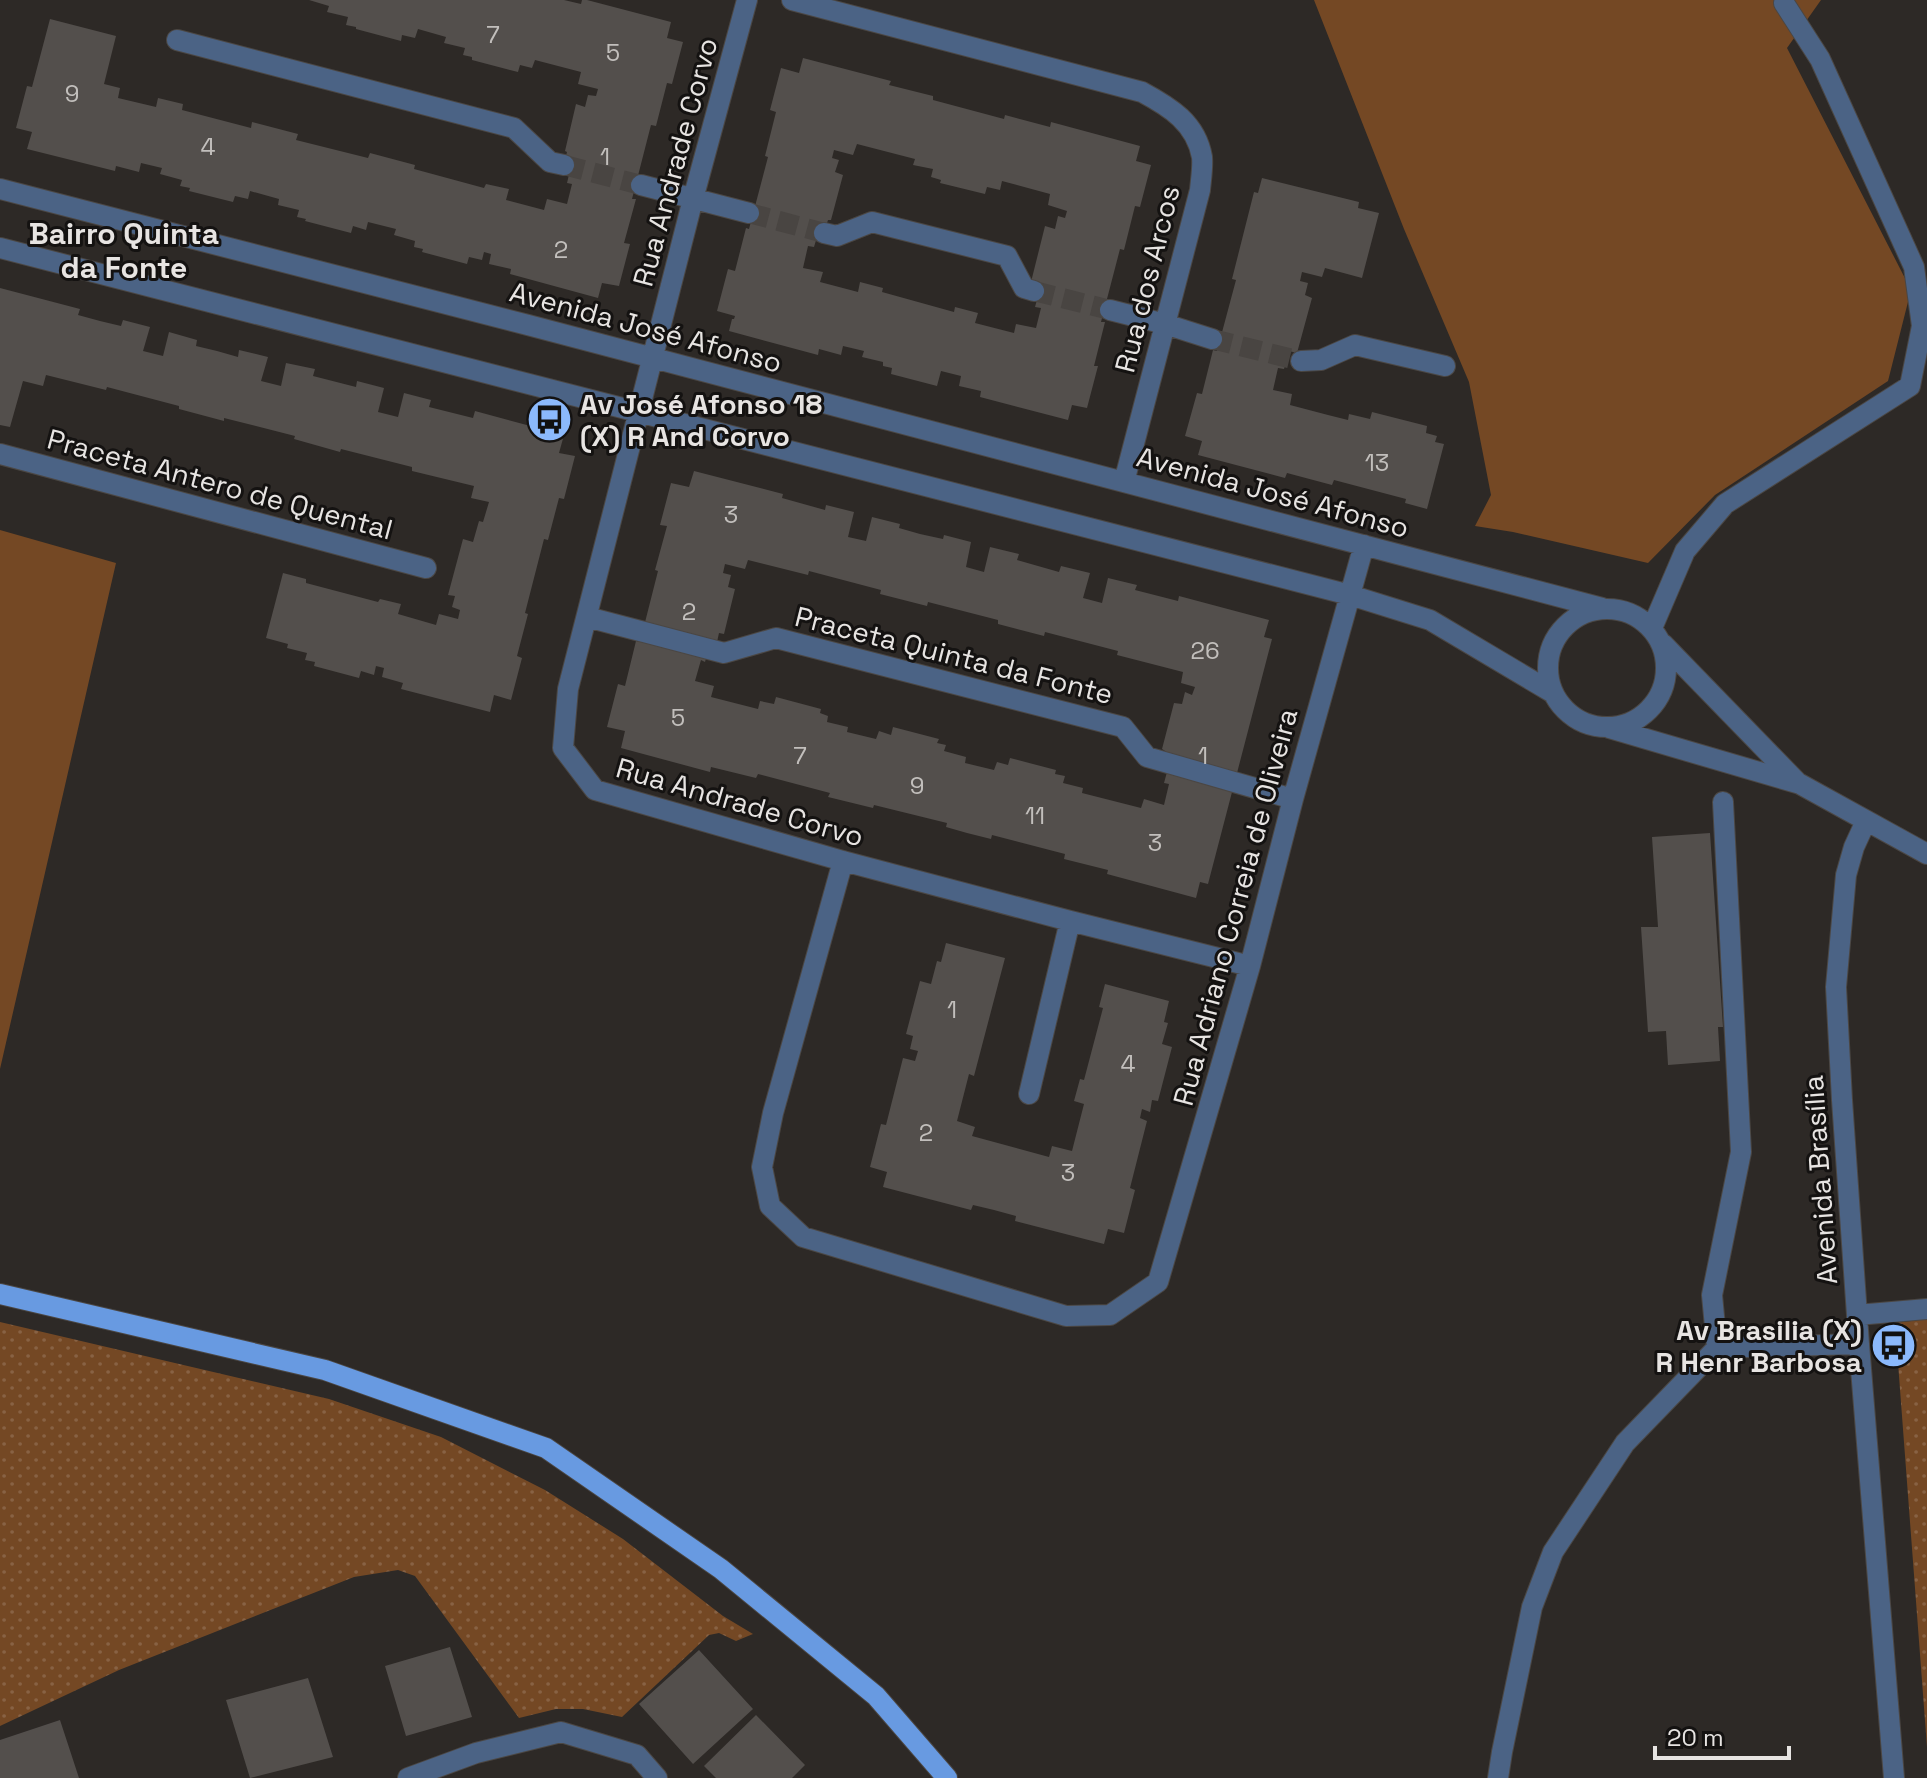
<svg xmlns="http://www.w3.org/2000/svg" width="1927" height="1778" font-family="'Space Grotesk',sans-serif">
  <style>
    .grass { fill: url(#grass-dots) }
    .green { fill: #744824 }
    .building { fill: #534f4c; fill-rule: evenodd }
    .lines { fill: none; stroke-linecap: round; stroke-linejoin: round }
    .minor-tunnel { stroke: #494542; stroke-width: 20; stroke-dasharray: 20 10; stroke-linecap: butt }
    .minor-casing { stroke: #4b4744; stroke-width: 22 }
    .major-casing { stroke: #4b4744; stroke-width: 22 }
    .minor { stroke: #4b6385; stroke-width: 20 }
    .major { stroke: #689ae1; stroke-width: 20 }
    .labels { text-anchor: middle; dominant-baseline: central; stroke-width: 6; stroke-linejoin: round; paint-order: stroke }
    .number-label { font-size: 24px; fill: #c2bfbc }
    .street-label { font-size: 28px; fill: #e7e4e2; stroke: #141211 }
    .poi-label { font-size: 28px; font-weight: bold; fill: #e7e4e2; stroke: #141211; text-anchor: start }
    .neighbourhood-label { font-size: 30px; font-weight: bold; fill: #e7e4e2; stroke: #141211 }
  </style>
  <defs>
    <pattern id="grass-dots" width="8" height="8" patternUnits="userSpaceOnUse" patternTransform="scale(2)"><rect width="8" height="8" fill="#744824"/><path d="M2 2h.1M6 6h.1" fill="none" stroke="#886244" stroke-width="1.8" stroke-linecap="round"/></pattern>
  </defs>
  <rect width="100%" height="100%" fill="#2d2926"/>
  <path class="grass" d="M1927 1319V1747L1895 1323Z
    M0 1322 329 1399 441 1437 545 1490 623 1539 723 1616 753 1634 736 1641 719 1633 709 1635 622 1717 583 1709H556L519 1718 415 1576 398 1570 354 1577 119 1670 0 1726Z"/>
  <path class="green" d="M1314 0H1821L1787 48 1911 290 1888 381 1715 495 1648 563 1513 532 1475 526 1491 495 1469 382 1404 229Z
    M0 530 116 563 0 1069Z"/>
  <path class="building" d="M309 0H564L581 4 582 0H587L671 22 667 38 683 42 672 84 667 83 656 126 651 125 632 199H636L624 243 630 244 619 286 602 283 598 298 510 274 511 269 489 264 491 254 484 252 482 260 469 257 467 264 422 252 423 249 414 247 415 241 394 235 396 229 368 222 366 230 353 226 351 233 305 221 306 219 297 217 299 210 278 205 279 199 250 191 248 199 235 196 233 202 189 191 190 188 180 186 182 180 160 174 162 168 141 163 139 172 116 166 115 171 27 149 32 132 16 128 27 86 32 87 50 19 116 36 104 84 120 88 118 98 156 107 158 98 183 104 182 110 251 128 252 122 298 134 296 140 368 158 370 153 415 165 414 169 484 188 486 184 509 189 506 200 544 210 547 199 567 204 572 184 567 183 572 162 565 160 567 152 565 151 576 104 585 107 588 95 596 96 598 89 578 84 581 72 535 60 532 68 520 65 518 72 472 60V57L463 55 465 48 444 43 446 37 418 29 415 38 402 35 401 41 356 29V27L346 25 348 17 327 12 329 6Z
    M803 58 891 81 889 85 933 96V100L1004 119 1005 115 1050 127 1051 122 1140 146 1136 161 1151 165 1140 207 1135 206 1124 250 1120 249 1101 322H1105L1094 366H1098L1087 408 1072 405 1068 420 980 397 981 391 959 386 961 376 941 371 937 386 891 374 892 368 883 366V362L862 357 864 351 843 346 841 355 819 349 818 355 729 331 732 319H734L735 316 717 311 728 269 735 271 746 228 749 229 768 157 765 156 776 112 770 110 781 68 799 73ZM857 144 915 159 913 165 933 169 931 177 941 180 940 183 985 194 987 187 1000 190 1002 181 1050 194 1048 205 1067 211 1065 218 1058 216 1055 229 1045 226 1031 282 1041 285 1035 307 1041 308 1036 328 1016 324 1014 333 975 323 978 313 955 307 954 312 882 292 883 288 860 282 858 292 820 282 823 272 803 268 808 246 814 247 820 227 825 229 828 220H831L843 175 835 172 839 160 832 158 834 150 853 155Z
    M1262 178 1359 202 1358 208 1379 213 1362 278 1325 268 1322 277 1302 272 1300 281 1308 283 1305 295 1312 298 1297 353 1289 351 1284 369 1278 368 1273 390 1292 394 1290 405 1328 415 1348 420 1349 414 1370 419 1372 412 1427 426 1426 433 1437 436 1435 442 1444 444 1427 509 1405 503 1406 499 1334 480 1332 485 1287 473 1285 478 1198 455 1202 441 1185 436 1197 393 1202 394 1213 350 1217 351 1236 280 1232 279 1254 192 1258 193Z
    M0 288 80 309 78 315 100 321 121 326 123 320 150 327 143 351 163 356 169 332 197 340 196 346 217 351 238 357 239 350 268 357 261 381 281 386 286 363 315 369 313 376 356 387 357 381 384 388 378 412 398 417 404 393 431 400 429 407 473 418 475 411 564 435 559 453 575 456 564 499 559 498 548 540 544 539 525 613 528 614 517 656 522 658 511 700 494 695 490 712 401 689 403 683 382 677 384 668 376 666 374 675 361 671 359 678 314 666 315 662 305 660 307 653 287 648 288 644 266 638 283 573 306 579V583L378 602 380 599 401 604 398 614 436 625 439 614 458 619 460 610 452 607 455 596 448 595 463 539 473 542 479 521 483 522 489 502 471 498 474 486 412 471V467L341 449 340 452 294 439 295 436 224 418V421L179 409V406L107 387 106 390 46 375 43 386 23 381 10 427 0 425Z
    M694 471 783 494 782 498 825 510 826 505 854 512 848 537 866 541 872 517 900 524 899 528 920 534 943 539 944 535 971 542 966 567 984 572 990 547 1019 554 1017 560 1059 572 1061 566 1090 573 1083 598 1102 603 1108 578 1137 585 1135 590 1178 601 1179 596 1269 620 1264 637 1272 639 1208 884 1200 882 1196 898 1107 874 1108 870 1064 859 1065 854 992 835 991 839 967 833 946 827 947 823 874 805 873 808 828 797 830 793 758 774 756 778 711 767 710 772 621 748 625 731 607 727 618 684 625 686 636 641 640 642 658 571 655 570 667 526 660 525 671 483 689 487ZM748 560 808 575 809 571 881 590 880 594 927 606 928 602 998 620V624L1044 636 1045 632 1118 651 1117 655 1183 672 1181 683 1195 687 1192 695 1185 692 1182 704 1174 703 1162 749 1165 751 1163 759 1170 761 1164 783 1169 784 1164 805 1144 799 1141 808 1082 793 1083 788 1063 783 1065 776 1055 774 1056 770 1010 758 1008 765 997 762 994 770 965 763 966 757 944 751 946 745 937 743 939 739 893 727 891 735 879 731 876 739 847 732 848 727 827 722 828 716 820 713 821 709 776 697 774 704 760 701 758 709 711 697 714 686 695 681 701 660 705 662 711 641 717 642 719 633 724 634 735 589 728 587 731 575 723 573 725 564 745 569Z
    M1710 833 1723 1027H1718L1720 1061 1668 1065 1666 1031 1648 1032 1641 927H1658L1652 837Z
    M946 943 1005 958 974 1076 969 1074 957 1121 975 1127 972 1136 1049 1157 1052 1146 1072 1151 1084 1104 1074 1101 1080 1079 1084 1080 1103 1008 1099 1007 1105 984 1169 1001 1164 1022 1168 1023 1162 1044 1172 1047 1158 1101 1152 1100 1150 1112 1142 1109 1140 1118 1147 1121 1130 1188 1135 1190 1124 1233 1108 1229 1104 1244 1015 1221 1016 1216 994 1210 973 1205 971 1210 883 1187 887 1172 870 1167 881 1124 886 1125 903 1058 915 1061 918 1051 910 1049 913 1036 906 1034 920 981 931 984 937 961 941 962Z
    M450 1647 472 1717 406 1736 385 1666Z
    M699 1650 753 1709 693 1764 639 1704Z
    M308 1678 333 1757 250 1778 226 1700Z
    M756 1715 805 1765 792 1778H716L704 1766Z
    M60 1720 79 1778H0V1740Z"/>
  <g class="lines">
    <path class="minor-tunnel" d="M564 165 641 185
      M749 213 824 233
      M1034 291 1110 310
      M1212 339 1301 361"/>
    <defs>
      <path id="minor" d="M747 0 693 199 568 689 563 748 595 790 843 861 1070 921 1250 966
        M792 0 1142 92C1170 107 1196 123 1202 157 1203 167 1201 179 1200 190L1124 482
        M177 40 514 128 550 162 564 165
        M641 185 749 213
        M0 189 528 325 1602 608
        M824 233 837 236 872 222 1007 256 1024 288 1034 291
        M0 248 1350 595 1430 620 1553 693
        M1110 310 1165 324 1212 339
        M1301 361 1321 360 1355 345 1445 366
        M0 454 426 568
        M1548 668a59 59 0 1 1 118 0a59 59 0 1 1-118 0Z
        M587 617 724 653 776 638 1123 727 1147 757 1293 799
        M1652 628 1685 551 1725 504 1910 386 1922 326 1914 267 1820 59 1784 3
        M1663 644 1797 782
        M1609 728 1800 784 1927 854
        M1866 821 1854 847 1846 875 1836 987 1842 1100 1859 1344 1894 1778
        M843 861 773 1113 762 1167 770 1206 803 1237 1066 1316 1110 1315 1158 1282 1250 966 1293 799 1364 545
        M1029 1094 1070 921
        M1857 1315 1927 1309
        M1717 1348 1712 1295 1741 1152 1723 802
        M408 1778 476 1753 561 1732 637 1755 657 1778
        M1498 1778 1502 1752 1532 1607 1553 1552 1625 1443 1717 1348 1859 1344"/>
      <path id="major" d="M0 1294 325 1370 546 1448 721 1569 876 1696 947 1778"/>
    </defs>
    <use href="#minor" class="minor-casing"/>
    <use href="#major" class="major-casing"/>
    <use href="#minor" class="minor"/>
    <use href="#major" class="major"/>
  </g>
  <defs>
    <symbol id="bus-disc" viewBox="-11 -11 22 22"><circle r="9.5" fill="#8bb9fc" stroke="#141211"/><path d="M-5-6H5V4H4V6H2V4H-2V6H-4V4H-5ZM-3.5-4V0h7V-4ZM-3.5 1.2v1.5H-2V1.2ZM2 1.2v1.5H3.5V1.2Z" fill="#111"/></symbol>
  </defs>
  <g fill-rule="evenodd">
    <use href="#bus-disc" x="524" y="394" width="51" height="51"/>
    <use href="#bus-disc" x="1868" y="1320" width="51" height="51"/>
  </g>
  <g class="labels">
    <g class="number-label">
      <text x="493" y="34">7</text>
      <text x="613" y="52">5</text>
      <text x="72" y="93">9</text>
      <text x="208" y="146">4</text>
      <text x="605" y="156">1</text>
      <text x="561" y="249">2</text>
      <text x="1377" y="462">13</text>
      <text x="731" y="514">3</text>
      <text x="689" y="611">2</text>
      <text x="1205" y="650">26</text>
      <text x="678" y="717">5</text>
      <text x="800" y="755">7</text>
      <text x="1203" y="755">1</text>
      <text x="917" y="785">9</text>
      <text x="1035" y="815">11</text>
      <text x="1155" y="842">3</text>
      <text x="952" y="1009">1</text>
      <text x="1128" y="1063">4</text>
      <text x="926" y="1132">2</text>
      <text x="1068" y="1172">3</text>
    </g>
    <g class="street-label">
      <text transform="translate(675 162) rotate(-75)">Rua Andrade Corvo</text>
      <text transform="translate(1147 279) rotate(-76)">Rua dos Arcos</text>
      <text transform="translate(646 327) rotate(15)">Avenida José Afonso</text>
      <text transform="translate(220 484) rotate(15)">Praceta Antero de Quental</text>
      <text transform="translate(1273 492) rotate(15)">Avenida José Afonso</text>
      <text transform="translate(954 655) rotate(14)">Praceta Quinta da Fonte</text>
      <text transform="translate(740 802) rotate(16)">Rua Andrade Corvo</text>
      <text transform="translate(1235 907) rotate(-75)">Rua Adriano Correia de Oliveira</text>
      <text transform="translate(1820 1180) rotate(-94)">Avenida Brasília</text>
    </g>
    <g class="poi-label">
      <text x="580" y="404">Av José Afonso 18<tspan x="580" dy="32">(X) R And Corvo</tspan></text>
      <text x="1862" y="1330" text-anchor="end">Av Brasilia (X)<tspan x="1862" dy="32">R Henr Barbosa</tspan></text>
    </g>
    <g class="neighbourhood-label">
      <text x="124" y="233">Bairro Quinta<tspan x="124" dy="34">da Fonte</tspan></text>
    </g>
  </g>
  <path d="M1655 1746v12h134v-12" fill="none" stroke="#e7e4e2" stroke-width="4"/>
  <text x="1667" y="1746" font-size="24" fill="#e7e4e2" stroke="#141211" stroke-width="6" paint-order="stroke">20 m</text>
</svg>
